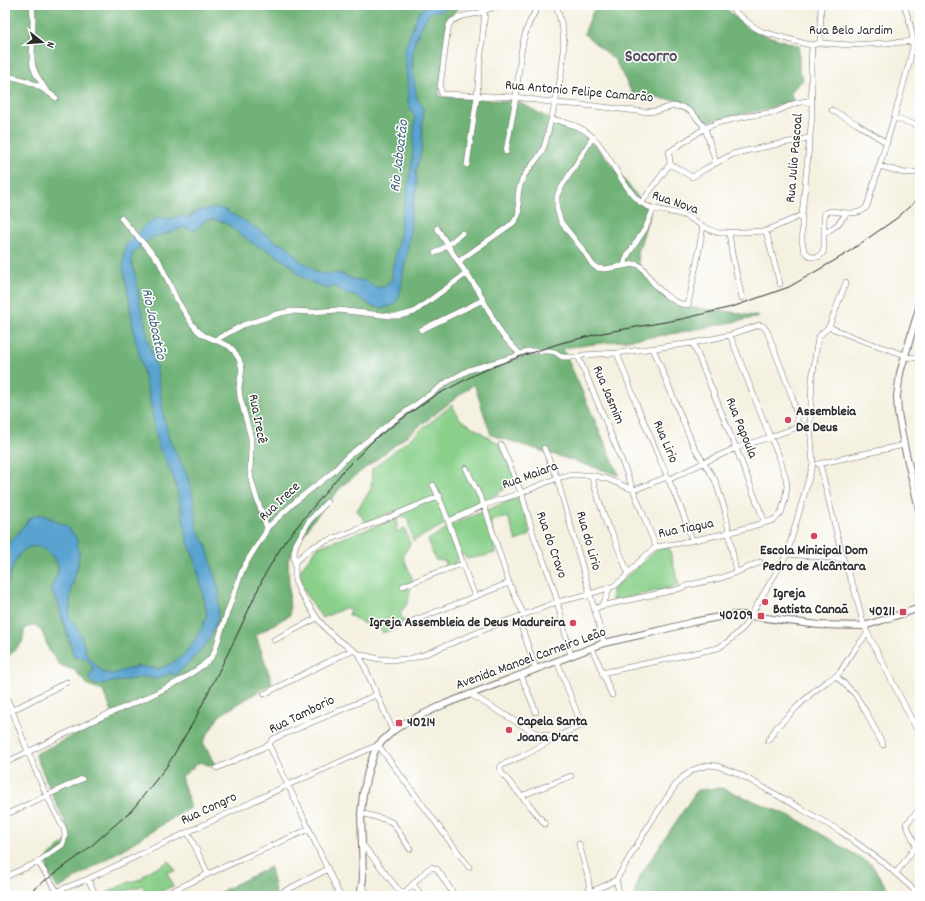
<svg xmlns="http://www.w3.org/2000/svg" width="925" height="901" font-family="Dekko,sans-serif">
  <style>
    .green { fill: #8ad08b; stroke: #5a7e5b }
    .forest { fill: #6fb277; stroke: #4d6e51; fill-rule: evenodd }
    .water { fill: #58a3d0; stroke: #42677e }
    .lines { fill: none; stroke-linecap: round; stroke-linejoin: round }
    .minor-casing { stroke: #72706b; stroke-width: 6 }
    .major-casing { stroke: #72706b; stroke-width: 8 }
    .minor { stroke: #fff; stroke-width: 5 }
    .major { stroke: #fff; stroke-width: 6 }
    .tram { stroke: #2b2b2b; stroke-width: 1 }
    .poi-dot { fill: #d1495b; stroke: #fff; stroke-width: 1.5 }
    .labels { text-anchor: middle; dominant-baseline: central; stroke-width: 3; stroke-linejoin: round; paint-order: stroke }
    .street-label { font-size: 14px; fill: #2b2b2b; stroke: #fff }
    .poi-label { font-size: 14px; font-weight: bold; fill: #2b2b2b; stroke: #fff; text-anchor: start }
    .water-label { font-size: 15px; font-style: italic; fill: #3f6175; stroke: #fff }
    .district-label { font-size: 18px; font-weight: bold; fill: #5a5263; stroke: #fff }
  </style>
  <rect width="100%" height="100%" fill="#fff"/>
  <filter id="ink" filterUnits="userSpaceOnUse"><feTurbulence type="fractalNoise" baseFrequency=".025" numOctaves="2"/><feDisplacementMap in="SourceGraphic" scale="8" xChannelSelector="R" yChannelSelector="G"/><feConvolveMatrix kernelMatrix="1 2 1 2 8 2 1 2 1" color-interpolation-filters="sRGB"/></filter>
  <filter id="wash" filterUnits="userSpaceOnUse"><feTurbulence type="fractalNoise" baseFrequency=".012" numOctaves="4" result="noise"/><feDisplacementMap in="SourceGraphic" scale="16" xChannelSelector="R" yChannelSelector="G"/><feGaussianBlur stdDeviation="0.9" result="paint"/><feColorMatrix in="noise" values="0 0 0 0 0 0 0 0 0 0 0 0 0 0 0 0 0 1.4 0 .05"/><feComposite in="paint" operator="in"/></filter>
  <g filter="url(#wash)">
    <rect width="100%" height="100%" fill="#f5f1e1"/>
    <path class="green" d="M452 405 460 419 499 444 517 481 472 510 413 541 408 520 393 511 366 523 357 510 371 489 372 469Z
      M522 495 530 535 516 541 508 517 491 521 495 553 484 556 466 559 464 554 455 560 457 566 444 568 446 561 435 560 428 540 451 525Z
      M398 518 396 532 405 528 410 544 403 556 412 578 408 603 400 613 405 624 383 633 374 623 370 627 349 615 350 609 345 608 322 618 302 587 300 570 318 547Z
      M669 547 679 586 612 601V589L624 579 655 551Z
      M169 861 176 871 167 872 173 886 150 896 147 891 144 892V885L129 890 118 892 119 895C115 897 111 896 107 893L126 883 141 879 145 874 152 869 161 866Z"/>
    <path class="forest" d="M5 5H463L449 17 439 96 519 102 595 144 650 212 638 253 639 267 665 297 680 306 731 312 759 317 666 335 563 348 619 475 491 435 474 384 342 486 311 523 288 560 290 615 256 635 272 683 219 716 203 742 217 768 200 762 181 777 191 807 58 889 48 872 47 858 69 839 67 826 56 803 35 754 114 716 103 691 96 689 87 684 74 670 60 665 50 652 41 630 35 625 25 628 22 643 5 660V593L12 567 17 557 25 548 37 546 47 550 58 565 57 575 51 587 52 593 58 602 60 611 74 657C86 657 89 660 94 670L88 678 95 685 100 684 120 672 112 674 102 672 87 655 80 633 69 616 71 589 78 564 79 553 75 537 66 526 30 518 13 539 5 546ZM187 538 218 616 203 624 207 615 201 584 195 561Z
      M601 5H722L750 30 799 46V71L802 74 803 80 795 87 791 93 793 101 764 110 704 122 698 114 683 106 680 100 634 97 615 60 584 34 593 11Z
      M722 788 795 818 872 865 890 893 894 896H637L634 894 640 876 697 790Z
      M270 867 276 896H222L220 892Z"/>
    <path class="water" d="M428 5H454L440 11H434L429 14 419 31 413 48 412 69 417 98 423 107 422 147 416 171 417 187 411 213V221L408 250 404 267 401 288 398 300 392 306 383 308 371 306 361 298 346 294 335 286 328 289 311 282 299 275 292 266 268 250 255 245 224 222 212 219 205 221 194 231 185 227 162 235 152 237 133 253 132 263 136 279 140 305 144 318 149 345 156 366 162 401 164 418 169 439 187 475 193 496 197 529 206 544 219 591 218 618 208 642 188 664 175 675 170 673C160 679 157 680 145 677L95 685 88 678 94 670C89 660 86 657 74 657 70 643 66 628 61 614 60 610 60 605 58 602 56 598 53 596 52 592 50 583 60 576 58 565 57 562 48 551 45 549 17 536 10 575 5 593V546L13 539 30 518 40 514 48 517 66 526 76 537 79 553 78 564 71 589 69 616 80 633 87 655 102 672 112 674 138 666 158 669 172 663 185 654 202 628 207 615 201 584 195 561 187 538 180 502 174 479 166 461 158 446 150 400 134 334 129 298 123 266 125 245 134 238 147 223 160 217 168 219 181 216 189 217 197 211 202 210 217 208 224 209 231 214 243 220 267 235 276 242 286 245 300 261 307 264 316 272 323 274 339 273 353 279 366 281 373 287H385L392 279V270L400 234 401 216 406 199 412 162 415 118 410 109 408 100V85L404 52 418 13Z"/>
  </g>
  <g filter="url(#ink)">
    <g class="lines">
      <defs>
        <path id="minor" d="M32 5 33 17 32 60 33 67 36 74 47 92
          M540 5 502 6 494 7 479 13 463 16 452 21 449 25 447 35 440 87 442 94 516 97 556 103 595 106 645 112 656 111 673 106 682 107 690 111 696 117 705 128 716 163
          M728 5C739 15 750 26 763 32L806 44 812 45 820 43 851 45 904 42 913 41
          M820 43 821 5
          M812 45 811 68 812 116 802 215V241L804 251 811 257H818L823 253 824 247V219L825 213 831 211 847 213 837 225 824 234
          M5 76C26 79 39 85 56 98
          M832 110 857 124 887 143
          M894 118 920 126
          M551 119C560 121 569 123 578 127 597 136 603 150 614 167 621 179 629 192 640 202 649 210 671 211 683 215 696 220 705 230 719 233L766 231 802 215
          M593 137 559 191 557 196V209L561 222 583 250 592 264 597 268 605 269 635 264C642 265 644 270 648 276 657 289 672 304 688 305L697 261 703 226
          M506 152C509 134 513 115 516 97 520 65 519 31 540 5
          M670 164 692 177 705 169 733 154 745 151 809 138
          M467 165 477 96 485 11
          M880 166 904 173 920 172
          M641 203 670 164 669 152 705 128 717 123 742 117 775 112 796 103 812 100
          M847 213C854 213 863 213 867 206L894 118 909 64 913 45 912 33 909 20 904 5
          M121 218 159 261 177 300 192 324 197 330 203 335 229 346 234 351 239 359 242 369 239 387 240 397 251 438V448L250 471 251 479 256 496 267 528
          M437 228 459 263
          M766 231 780 284
          M729 232 732 254 742 298
          M435 253 448 245 462 233
          M624 265 627 256 645 229 654 208
          M829 327 861 340 905 355
          M829 327 846 282
          M421 330 483 300
          M215 340 243 325 277 314 291 311 311 312 338 310 390 316H399L414 312 467 273
          M693 343 736 448 765 523
          M653 348 682 419 694 447 715 480 725 510 736 573
          M617 353 638 408 682 511 692 540
          M520 355 519 353 504 337 499 330 478 290 459 263 460 261 463 258 513 223C522 212 518 210 518 198 518 192 520 185 522 180 527 168 538 161 543 149 547 140 548 130 551 120 558 91 566 62 563 32 562 24 559 16 557 8V5
          M579 357 580 361C607 422 631 484 656 547
          M904 357 920 358
          M501 445 522 495 535 540 547 569 555 593 571 656
          M544 448 557 478 604 643
          M818 464 904 445
          M820 464 843 559 854 588 864 626 920 736
          M466 468 484 505 509 583 524 615
          M591 475 607 525 613 535 628 573
          M668 480 707 461 736 448 770 437 798 427 810 425
          M433 485C447 511 453 537 463 564 466 575 471 586 475 596
          M327 502 309 521 296 544 294 552 295 567V581L300 592 317 618 327 630 338 640 359 654 379 659 392 660 409 659 423 655 498 624 518 617 557 602 590 594 614 586 623 579 642 559 656 547 680 543 728 533 774 520 781 513 785 500 787 486 786 479 779 456 770 437 730 335
          M449 521 484 505 521 493 557 478 569 475H591L607 479 634 490 667 477
          M787 554 843 559
          M295 562 311 548 321 543 380 521 440 496
          M403 586 436 573 462 564
          M601 606C606 601 607 595 609 588
          M594 609 601 606 675 590 689 585 721 578 747 568 760 562
          M518 617 536 669
          M405 624 509 583
          M274 640 317 618
          M592 648 612 695
          M359 654 393 731
          M602 673 718 648 729 641 744 627 787 554 813 464 810 425 812 379 817 344 818 338 822 333 829 327
          M521 675 536 712
          M836 676 855 694 866 712 883 745
          M264 694 352 650
          M470 694 535 733 557 737
          M5 695C15 714 20 734 29 754 39 780 51 805 64 829L65 835 64 840 62 845 38 862 5 877
          M5 714 67 682
          M768 741 776 728 798 706 813 692 826 682 836 676 840 672 855 649 867 634
          M269 745 309 829 340 896
          M5 763 90 722 146 698 183 679 202 666 210 659 214 653 227 613 242 571 249 558 265 533 267 528 296 501 333 472 348 456 390 423 447 382 469 370 520 355 526 351H549L555 352 562 357H579L583 355 617 353 693 343 730 335 759 325 763 326 767 331 792 396 797 417 798 427
          M217 768 269 745 270 743 273 739 376 695
          M521 796 571 776
          M361 813 387 820 393 823 410 849
          M5 815 82 779
          M545 824 532 808 504 776C501 772 498 769 502 765L525 755 557 737 573 729 582 726 557 661
          M188 832 208 874
          M579 844 588 877 590 892
          M363 845 397 888C400 891 402 893 406 891L427 870 432 867 437 869 455 896
          M38 862 57 891
          M896 873 916 846 906 824 920 809
          M88 879 96 896
          M616 880 620 896
          M413 884 422 896
          M362 886 369 896
          M51 896 57 891 88 879 288 785 378 745 469 867
          M162 896 208 874 309 829
          M275 896 328 869
          M585 896 586 894 608 884 616 880 652 820 675 786 683 777 693 770 701 767 709 765 717 766 737 773 777 795 840 831 884 863 920 895"/>
        <path id="major" d="M920 305 900 373 897 396 898 413 904 445 920 513
          M360 896 363 879 361 813 363 794 368 771 374 753 378 745 393 731 403 724 415 718 445 704 604 643 662 630 693 622 729 615H743L819 625 864 626 920 608"/>
      </defs>
      <use href="#minor" class="minor-casing"/>
      <use href="#major" class="major-casing"/>
      <use href="#minor" class="minor"/>
      <use href="#major" class="major"/>
      <path class="tram" d="M24 896 83 853 132 810 167 766 194 721 237 635 265 574 285 541 344 470 377 437 431 398 478 373 518 357 561 343 602 333 682 319 732 307 789 287 844 255 897 218 920 197"/>
    </g>
  </g>
  <g class="poi-dot">
    <circle cx="788" cy="420" r="4"/>
    <circle cx="814" cy="536" r="4"/>
    <circle cx="765" cy="602" r="4"/>
    <rect x="899" y="608" width="8" height="8" rx="2"/>
    <rect x="757" y="612" width="8" height="8" rx="2"/>
    <circle cx="573" cy="623" r="4"/>
    <rect x="395" y="719" width="8" height="8" rx="2"/>
    <circle cx="509" cy="730" r="4"/>
  </g>
  <g class="labels">
    <g class="street-label">
      <text x="851" y="31">Rua Belo Jardim</text>
      <text transform="translate(579 92) rotate(5)">Rua Antonio Felipe Camarão</text>
      <text transform="translate(795 158) rotate(-85)">Rua Julio Pascoal</text>
      <text transform="translate(675 203) rotate(19)">Rua Nova</text>
      <text transform="translate(608 395) rotate(67)">Rua Jasmim</text>
      <text transform="translate(257 419) rotate(79)">Rua Irecê</text>
      <text transform="translate(741 428) rotate(68)">Rua Papoula</text>
      <text transform="translate(665 442) rotate(67)">Rua Lirio</text>
      <text transform="translate(530 476) rotate(-20)">Rua Maiara</text>
      <text transform="translate(280 502) rotate(-43)">Rua Irece</text>
      <text transform="translate(686 529) rotate(-11)">Rua Tiagua</text>
      <text transform="translate(588 541) rotate(74)">Rua do Lirio</text>
      <text transform="translate(551 545) rotate(71)">Rua do Cravo</text>
      <text transform="translate(531 659) rotate(-20)">Avenida Manoel Carneiro Leão</text>
      <text transform="translate(302 715) rotate(-26)">Rua Tamborio</text>
      <text transform="translate(209 809) rotate(-25)">Rua Congro</text>
    </g>
    <g class="poi-label">
      <text x="796" y="412">Assembleia<tspan x="796" dy="16">De Deus</tspan></text>
      <text x="814" y="551" text-anchor="middle">Escola Minicipal Dom<tspan x="814" dy="16">Pedro de Alcântara</tspan></text>
      <text x="773" y="594">Igreja<tspan x="773" dy="16">Batista Canaã</tspan></text>
      <text x="895" y="612" text-anchor="end">40211</text>
      <text x="753" y="616" text-anchor="end">40209</text>
      <text x="565" y="623" text-anchor="end">Igreja Assembleia de Deus Madureira</text>
      <text x="517" y="722">Capela Santa<tspan x="517" dy="16">Joana D'arc</tspan></text>
      <text x="407" y="723">40214</text>
    </g>
    <g class="water-label">
      <text transform="translate(400 156) rotate(-83)">Rio Jaboatão</text>
      <text transform="translate(153 324) rotate(78)">Rio Jaboatão</text>
    </g>
    <g class="district-label">
      <text x="651" y="57">Socorro</text>
    </g>
  </g>
  <rect width="925" height="901" fill="none" stroke="#fff" stroke-width="20"/>
  <g transform="translate(42 42) rotate(107)" stroke="#ffffff" stroke-width="3" paint-order="stroke">
  <path d="M0-3L7 15L0 10L-7 15Z" fill="#2b2b2b"/>
  <text y="-6" font-size="11" font-weight="bold" text-anchor="middle" fill="#2b2b2b">N</text>
  </g>
</svg>
